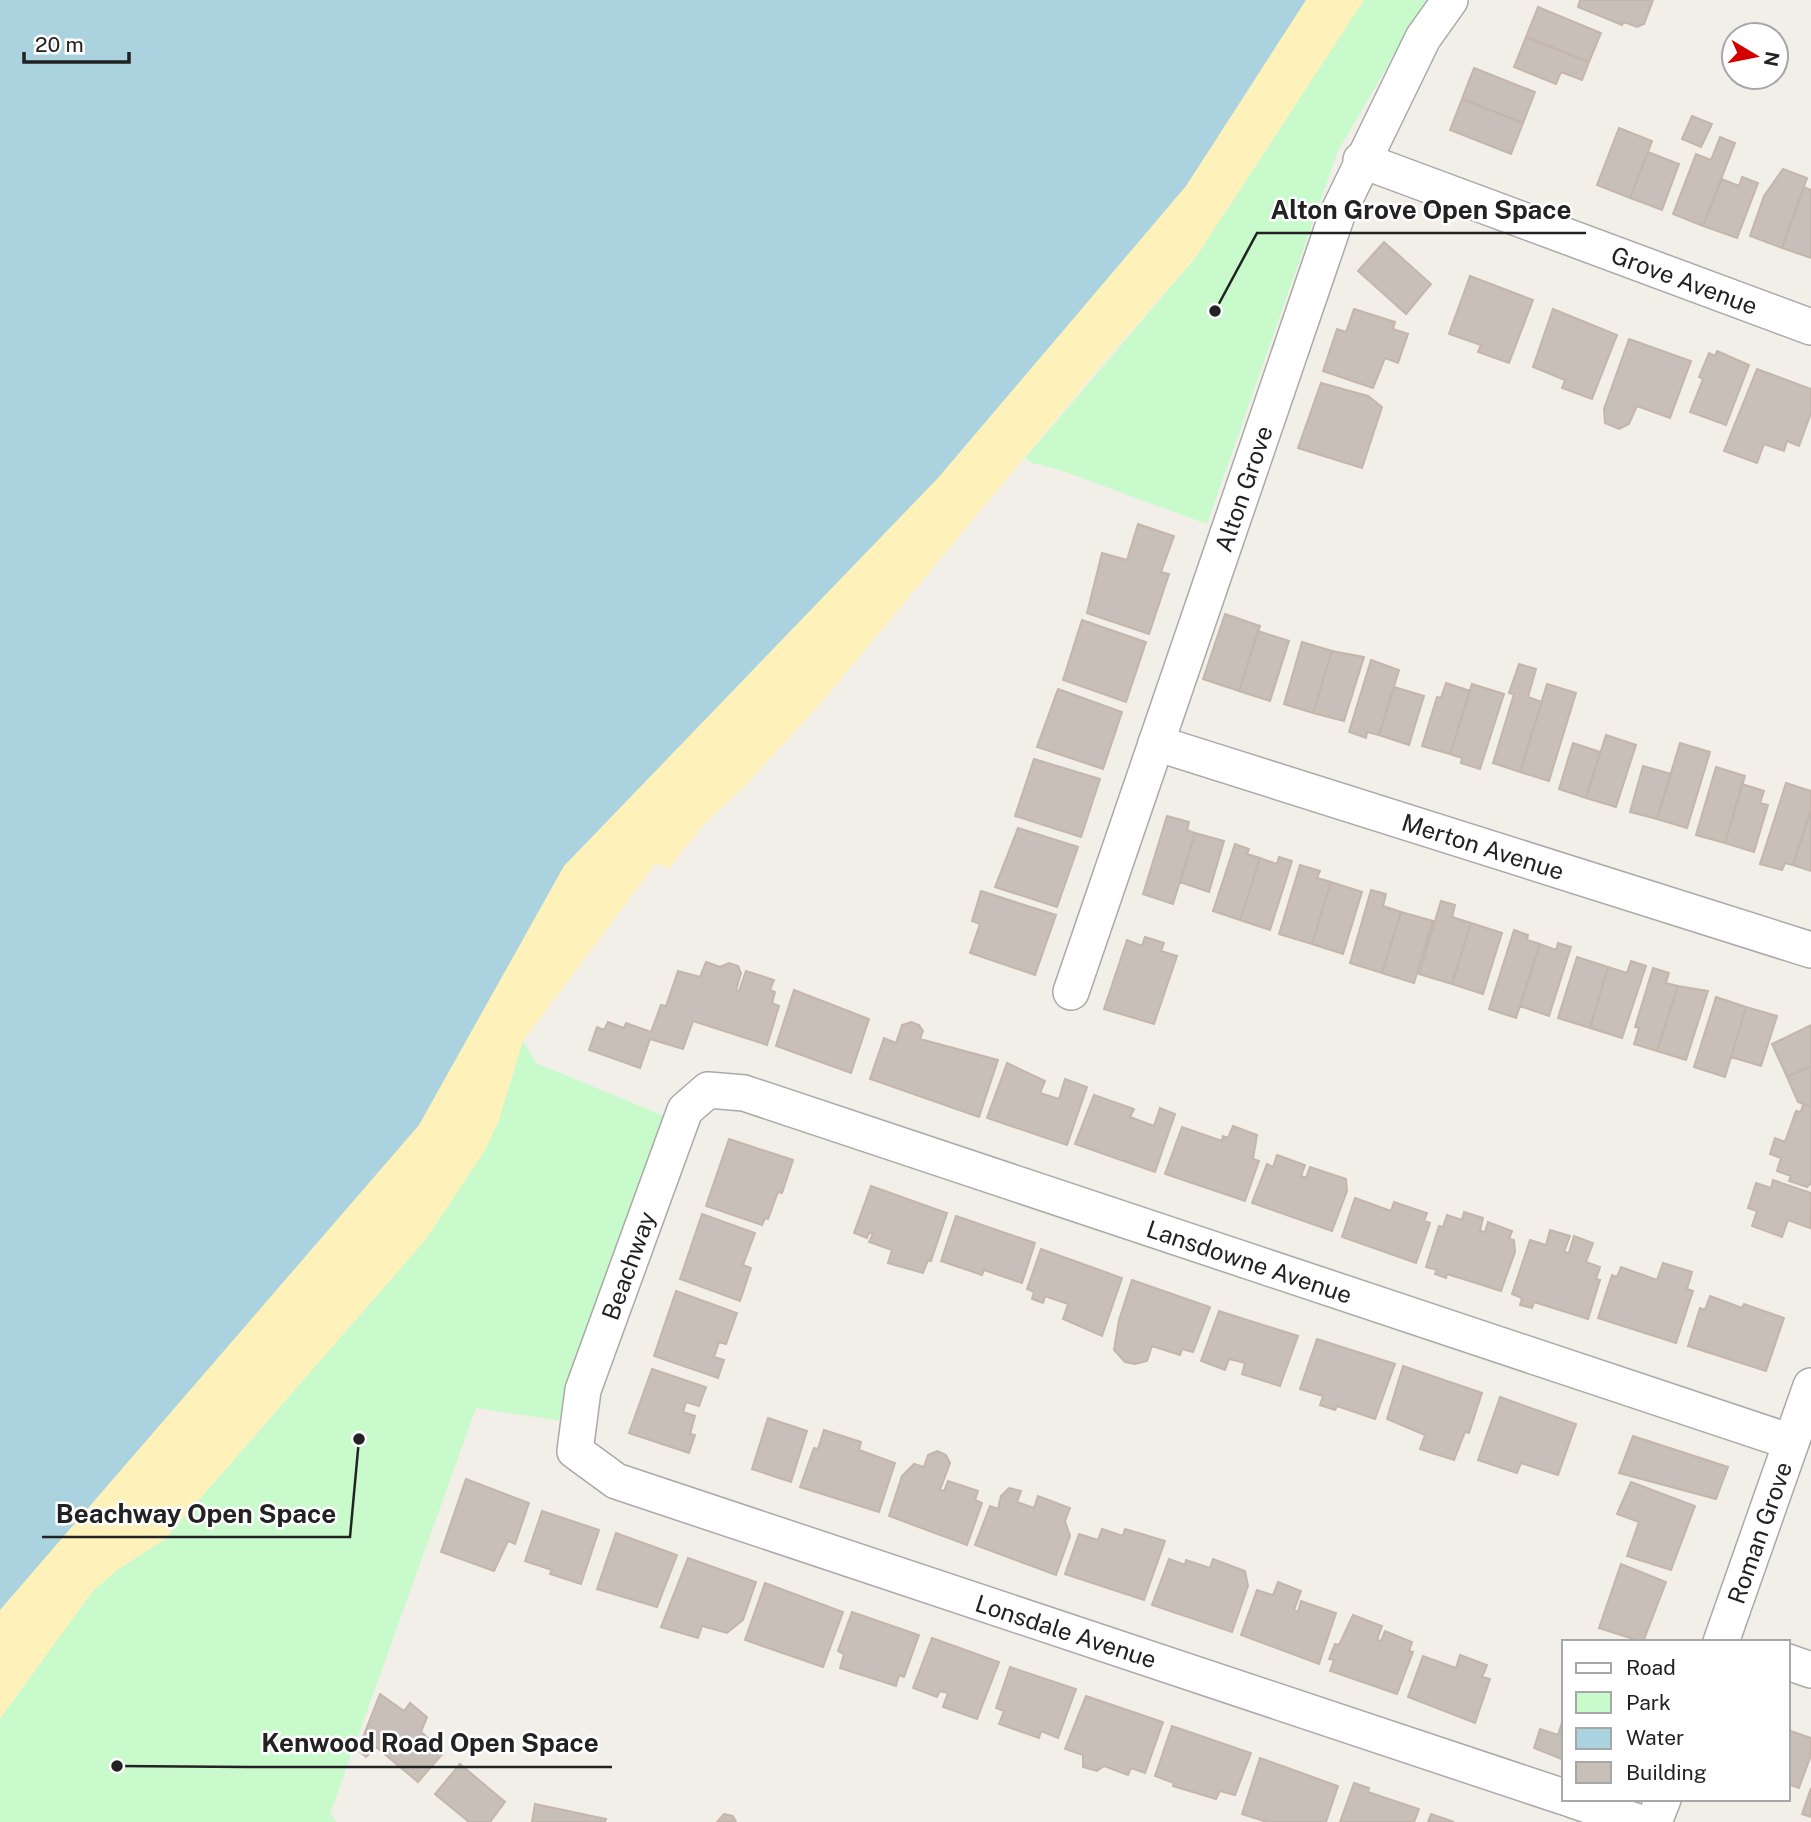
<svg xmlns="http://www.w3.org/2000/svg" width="1811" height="1822" font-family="'Public Sans',sans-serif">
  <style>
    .sand { fill: #fff1ba }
    .park { fill: #c8facc }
    .water { fill: #aad3df }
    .building { fill: #c7bfb8; stroke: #c4b6ab; stroke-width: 2 }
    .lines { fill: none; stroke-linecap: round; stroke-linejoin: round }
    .minor-casing { stroke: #a9a9a9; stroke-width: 38 }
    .minor { stroke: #fff; stroke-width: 35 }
    .labels { text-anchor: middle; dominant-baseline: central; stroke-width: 5; stroke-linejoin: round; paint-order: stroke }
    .street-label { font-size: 24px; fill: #222; stroke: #fff }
    .leader { fill: none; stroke: #222; stroke-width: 2.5 }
    .callout-dot { fill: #222; stroke: #fff; stroke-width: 2.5 }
    .callout-label { font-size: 26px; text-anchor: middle; font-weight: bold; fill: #222; stroke: #fff; stroke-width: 5; stroke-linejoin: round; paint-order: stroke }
  </style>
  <rect width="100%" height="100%" fill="#f2efe9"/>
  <path class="sand" d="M1203 0H1364L1196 257 1102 364 825 698 746 785 704 824 669 868 656 863 523 1041 499 1120 485 1150 426 1239 165 1539 92 1592 0 1719V1551Z"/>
  <path class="park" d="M1364 0H1426L1338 151 1207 524 1060 470 1032 463 1025 458 1196 257Z
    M523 1041 536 1063 669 1118 563 1421 476 1408 330 1814 337 1822H0V1719L92 1592 117 1570 165 1539 426 1239 485 1150 499 1120Z"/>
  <path class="water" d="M0 0H1306L1186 186 938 478 564 866 419 1125 0 1610Z"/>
  <path class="building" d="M1580 0H1653L1644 24 1637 27 1624 22 1622 25 1578 7Z
    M1538 7 1601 33 1589 62 1526 37Z
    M1526 37 1589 62 1582 80 1561 72 1556 84 1514 67Z
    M1474 68 1535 92 1523 123 1462 99Z
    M1462 99 1523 123 1511 154 1450 130Z
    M1692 116 1712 124 1701 147 1682 139Z
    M1619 128 1652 141 1630 198 1597 185Z
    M1720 137 1735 143 1703 226 1673 214 1696 154 1711 160Z
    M1648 152 1679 164 1662 210 1630 198Z
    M1783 169 1807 178 1782 248 1750 236 1764 196Z
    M1742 177 1758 183 1737 238 1703 226 1722 179 1739 186Z
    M1804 187 1811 190V258L1782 248Z
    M1384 242 1431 284 1406 314 1358 271Z
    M1470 276 1533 300 1509 363 1478 352 1481 345 1449 334Z
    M1354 309 1395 322 1393 329 1408 334 1398 363 1385 358 1373 388 1323 371 1337 329 1346 332Z
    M1553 309 1617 335 1592 399 1562 388 1565 380 1533 367Z
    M1629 339 1691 361 1670 418 1637 406 1629 424 1619 429 1605 423 1604 409Z
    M1717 351 1749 365 1726 425 1690 412 1703 379 1699 377 1709 353 1715 356Z
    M1757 369 1811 389V413L1799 446 1787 441 1784 451 1764 444 1757 463 1724 451Z
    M1321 383 1368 396 1382 407 1362 468 1298 448Z
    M1138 524 1174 536 1161 572 1169 574 1149 634 1087 613 1102 553 1127 560Z
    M1225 614 1260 626 1239 691 1203 679Z
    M1082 620 1146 642 1126 702 1063 680Z
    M1258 631 1289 641 1270 701 1239 691Z
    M1302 642 1332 651 1313 713 1284 704Z
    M1332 651 1364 657 1344 721 1313 713Z
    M1371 660 1399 670 1379 735 1367 732 1366 738 1349 732Z
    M1519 664 1536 669 1528 697 1542 702 1520 772 1493 763 1514 694 1509 693Z
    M1446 683 1470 691 1450 754 1422 746 1437 697 1441 698Z
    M1472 684 1504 694 1480 769 1461 763 1462 758 1450 754Z
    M1547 684 1576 693 1549 781 1520 772Z
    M1394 687 1424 696 1409 745 1379 735Z
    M1058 689 1122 712 1103 769 1037 747Z
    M1606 735 1636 745 1616 807 1586 798Z
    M1573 743 1600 752 1586 798 1559 789Z
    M1680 743 1710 752 1687 828 1657 819Z
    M1034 759 1100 779 1081 837 1015 816Z
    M1643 766 1671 774 1657 819 1630 812Z
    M1716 767 1745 776 1725 843 1696 835Z
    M1786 783 1811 791V809L1793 865 1785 863 1782 870 1760 864Z
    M1742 784 1764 791 1760 803 1768 805 1754 852 1725 843Z
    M1811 809V871L1793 865Z
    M1167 816 1189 822 1187 830 1195 833 1173 904 1143 894Z
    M1018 828 1078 847 1057 907 995 887Z
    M1195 833 1224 841 1209 892 1180 882Z
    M1235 844 1249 849 1247 854 1260 858 1240 920 1213 911Z
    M1279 857 1292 861 1270 930 1240 920 1260 858 1277 864Z
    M1300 865 1320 871 1317 878 1331 882 1312 944 1279 934Z
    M1331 882 1362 892 1343 954 1312 944Z
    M1371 890 1386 894 1383 906 1401 912 1382 973 1350 963Z
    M981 891 1056 915 1035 975 970 953 980 924 972 921Z
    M1441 901 1455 905 1452 917 1471 923 1452 984 1419 974Z
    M1401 912 1433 921 1414 983 1382 973Z
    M1471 923 1502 933 1483 994 1452 984Z
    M1514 930 1528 935 1527 940 1540 944 1516 1018 1489 1009Z
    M1145 937 1164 943 1161 951 1177 956 1154 1024 1104 1009 1127 940 1142 946Z
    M1558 943 1571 947 1549 1016 1520 1006 1540 944 1556 950Z
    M1577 957 1608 967 1590 1028 1558 1018Z
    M1631 961 1646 966 1622 1038 1590 1028 1608 967 1627 973Z
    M706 962 720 967 729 963 738 966 741 973 736 990 739 991 746 971 774 980 770 990 775 992 772 1003 779 1006 767 1045 693 1021 683 1049 650 1039 640 1068 589 1050 597 1027 604 1030 608 1022 624 1028 626 1023 651 1032 661 1005 666 1006 678 971 700 977Z
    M1653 968 1669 973 1666 983 1678 986 1657 1051 1634 1044 1639 1028 1635 1027Z
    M1678 986 1708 991 1686 1060 1657 1051Z
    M794 990 869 1019 851 1073 776 1046Z
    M1716 997 1746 1007 1725 1077 1694 1067Z
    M1746 1007 1777 1016 1761 1066 1731 1057Z
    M911 1022 919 1025 923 1031 920 1039 998 1060 979 1117 870 1079 884 1038 896 1043 902 1025Z
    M1811 1025V1066L1787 1077 1772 1044Z
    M1007 1063 1045 1081 1040 1093 1059 1099 1065 1079 1087 1087 1067 1145 987 1118Z
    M1811 1066V1107L1798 1102 1787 1077Z
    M1094 1095 1134 1109 1130 1117 1154 1126 1160 1108 1175 1114 1155 1172 1075 1144Z
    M1803 1104 1811 1107V1183L1807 1187 1789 1181 1791 1176 1777 1171 1781 1158 1770 1154 1775 1138 1785 1142 1796 1111 1801 1112Z
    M1233 1126 1257 1135 1253 1159 1259 1161 1245 1201 1165 1174 1182 1127 1222 1141 1223 1136 1228 1138Z
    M729 1139 793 1160 782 1193 778 1192 768 1219 765 1218 762 1225 706 1206Z
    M1277 1155 1305 1165 1301 1176 1306 1178 1310 1167 1346 1179 1347 1191 1332 1231 1252 1203 1267 1164 1273 1167Z
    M1773 1180 1811 1193 1810 1228 1788 1220 1782 1237 1752 1226 1757 1211 1748 1208 1756 1183 1771 1188Z
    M871 1186 947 1213 931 1261 928 1260 923 1273 888 1263 892 1250 869 1242 873 1234 869 1233 867 1238 854 1233Z
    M1355 1198 1391 1211 1394 1202 1427 1213 1424 1221 1430 1223 1416 1263 1342 1237Z
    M1464 1212 1483 1218 1480 1231 1485 1232 1488 1222 1512 1231 1509 1239 1514 1240 1515 1252 1501 1291 1447 1274 1446 1278 1435 1274 1437 1270 1426 1267 1439 1226 1443 1227 1447 1215 1462 1220Z
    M702 1214 755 1233 743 1265 751 1268 740 1301 680 1279Z
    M956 1216 1035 1243 1022 1283 984 1270 982 1275 941 1261Z
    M1550 1230 1570 1236 1564 1252 1569 1253 1574 1236 1593 1243 1586 1262 1600 1267 1596 1279 1600 1280 1588 1319 1534 1302 1532 1308 1520 1305 1522 1298 1512 1294 1530 1240 1546 1245Z
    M1041 1249 1122 1278 1102 1336 1063 1319 1068 1304 1045 1296 1043 1303 1032 1299 1034 1292 1027 1289Z
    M1663 1263 1692 1272 1687 1289 1693 1291 1676 1343 1598 1318 1612 1275 1617 1277 1621 1267 1657 1280Z
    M1132 1280 1210 1307 1193 1352 1182 1349 1180 1355 1152 1346 1147 1361 1135 1364 1125 1362 1114 1350 1119 1320Z
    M676 1291 737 1313 726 1344 719 1342 714 1357 724 1360 718 1378 654 1356Z
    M1710 1296 1742 1308 1744 1304 1784 1318 1766 1371 1688 1346 1700 1308 1705 1310Z
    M1219 1311 1298 1336 1280 1386 1242 1374 1245 1363 1229 1359 1225 1370 1201 1361Z
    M1317 1339 1395 1364 1375 1419 1337 1406 1335 1410 1320 1405 1323 1396 1300 1389Z
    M1403 1366 1482 1393 1469 1433 1465 1432 1454 1460 1420 1449 1425 1435 1387 1419Z
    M652 1369 706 1387 699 1406 686 1402 683 1412 695 1416 690 1434 695 1435 689 1453 629 1433Z
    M1500 1397 1576 1424 1558 1475 1521 1463 1517 1473 1478 1460Z
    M768 1418 807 1431 791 1482 752 1469Z
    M824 1430 861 1442 859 1450 895 1463 879 1512 800 1487 814 1448 818 1449Z
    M1633 1436 1728 1467 1716 1499 1619 1473Z
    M937 1451 946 1455 950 1463 940 1490 944 1491 948 1481 978 1491 975 1500 982 1503 967 1545 889 1516 902 1476 914 1464 924 1467 928 1455Z
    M466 1479 529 1503 515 1544 508 1541 494 1571 441 1552Z
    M1631 1482 1695 1506 1671 1570 1627 1556 1639 1522 1617 1514Z
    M1009 1488 1021 1491 1017 1502 1034 1508 1038 1496 1070 1508 1065 1521 1070 1536 1056 1575 975 1545 990 1506 998 1509 1001 1496Z
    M542 1511 599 1530 581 1584 550 1574 552 1570 525 1561Z
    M1102 1529 1123 1536 1125 1529 1165 1541 1144 1600 1065 1574 1079 1534 1098 1540Z
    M616 1533 677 1555 657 1607 597 1589Z
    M688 1558 756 1582 743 1620 727 1633 702 1626 698 1638 661 1627Z
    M1169 1559 1185 1565 1186 1560 1210 1568 1213 1559 1245 1571 1248 1586 1232 1632 1152 1605Z
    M1621 1564 1666 1582 1643 1642 1599 1628Z
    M1278 1582 1301 1591 1294 1610 1298 1612 1301 1601 1336 1613 1319 1664 1241 1635 1257 1590 1273 1595Z
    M765 1583 843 1612 823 1667 745 1640Z
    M852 1612 919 1635 904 1677 899 1675 896 1686 840 1668 844 1654 838 1651Z
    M1353 1615 1382 1626 1377 1640 1381 1641 1385 1631 1412 1642 1409 1651 1413 1652 1397 1694 1330 1671 1334 1660 1329 1659 1335 1644 1339 1645Z
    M932 1638 999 1662 977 1719 943 1707 948 1693 940 1691 937 1697 913 1688Z
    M1460 1655 1487 1665 1482 1677 1490 1679 1475 1723 1408 1697 1423 1656 1456 1668Z
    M1010 1667 1076 1689 1058 1738 1041 1731 1039 1738 999 1724 1004 1711 996 1708Z
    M380 1694 404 1711 410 1703 427 1717 421 1732 444 1752 418 1782 376 1747 366 1757 358 1750Z
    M1086 1696 1163 1722 1145 1773 1131 1768 1128 1775 1104 1766 1097 1771 1083 1767V1755L1065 1749Z
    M1564 1716V1760L1534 1748 1540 1729 1558 1735Z
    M1172 1726 1251 1753 1235 1795 1220 1791 1216 1799 1173 1786 1174 1783 1155 1776Z
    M1788 1730 1811 1738V1755L1799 1788 1788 1784Z
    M1260 1758 1338 1786 1326 1822H1267L1242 1814Z
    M460 1764 505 1802 490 1822H469L435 1794Z
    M1354 1783 1369 1788 1368 1792 1419 1809 1414 1822H1340Z
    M1811 1788V1817L1802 1814Z
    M535 1804 606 1819 605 1822H532Z
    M724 1814 733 1816 736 1822H717Z
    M1431 1814 1454 1822H1428Z"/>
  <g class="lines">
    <defs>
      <g id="minor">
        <path id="s1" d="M1361 160 1811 327"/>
        <path id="s2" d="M1156 743 1811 950"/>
        <path id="s3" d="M1071 992 1337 215 1423 38 1450 0"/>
        <path id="s4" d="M1721 1642 1811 1386"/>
        <path d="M1788 1662 1811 1670"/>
        <path id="s5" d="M1564 1797 616 1481 575 1451 583 1390 685 1110 708 1090 744 1093 1791 1442"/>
        <path d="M1570 1799 1638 1822"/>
        <path d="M1654 1822 1663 1799"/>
      </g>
    </defs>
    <use href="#minor" class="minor-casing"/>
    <use href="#minor" class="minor"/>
  </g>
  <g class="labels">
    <g class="street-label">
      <text stroke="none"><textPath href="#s1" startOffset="345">Grove Avenue</textPath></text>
      <text stroke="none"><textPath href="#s3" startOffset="532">Alton Grove</textPath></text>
      <text stroke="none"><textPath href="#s2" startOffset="343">Merton Avenue</textPath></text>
      <text stroke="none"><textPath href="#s5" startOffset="2009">Lansdowne Avenue</textPath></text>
      <text stroke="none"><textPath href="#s5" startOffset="1244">Beachway</textPath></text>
      <text stroke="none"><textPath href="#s4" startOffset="116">Roman Grove</textPath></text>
      <text transform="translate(1066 1631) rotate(18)">Lonsdale Avenue</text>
    </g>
  </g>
  <path class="leader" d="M1215 311L1257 233H1586M359 1439L350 1537H42M117 1766L247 1767H612"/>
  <g class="callout-dot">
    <circle cx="1215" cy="311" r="7"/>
    <circle cx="359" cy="1439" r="7"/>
    <circle cx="117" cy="1766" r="7"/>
  </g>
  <g class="callout-label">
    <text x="1421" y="219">Alton Grove Open Space</text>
    <text x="196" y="1523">Beachway Open Space</text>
    <text x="430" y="1752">Kenwood Road Open Space</text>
  </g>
  <rect x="1562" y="1640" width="228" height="161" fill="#ffffff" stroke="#a7a7a7" stroke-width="2"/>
  <rect x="1576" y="1663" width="35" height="10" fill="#ffffff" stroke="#a7a7a7" stroke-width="2"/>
  <text x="1626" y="1675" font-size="21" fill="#222222">Road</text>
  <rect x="1576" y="1692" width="35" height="21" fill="#c8facc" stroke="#a7a7a7" stroke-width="2"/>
  <text x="1626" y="1710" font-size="21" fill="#222222">Park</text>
  <rect x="1576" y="1728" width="35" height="21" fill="#aad3df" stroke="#a7a7a7" stroke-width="2"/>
  <text x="1626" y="1745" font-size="21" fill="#222222">Water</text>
  <rect x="1576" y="1762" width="35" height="21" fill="#c7bfb8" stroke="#a7a7a7" stroke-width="2"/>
  <text x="1626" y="1780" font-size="21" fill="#222222">Building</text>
  <g transform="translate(1755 56) rotate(100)"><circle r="33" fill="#ffffff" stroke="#a7a7a7" stroke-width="2"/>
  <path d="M0-5L12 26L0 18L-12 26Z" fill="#d40000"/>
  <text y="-10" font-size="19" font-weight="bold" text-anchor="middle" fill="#222222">N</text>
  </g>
  <path d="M24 52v10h105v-10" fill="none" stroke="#222222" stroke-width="3.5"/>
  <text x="35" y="52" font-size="21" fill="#222222" stroke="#ffffff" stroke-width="5" paint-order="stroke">20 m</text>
</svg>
